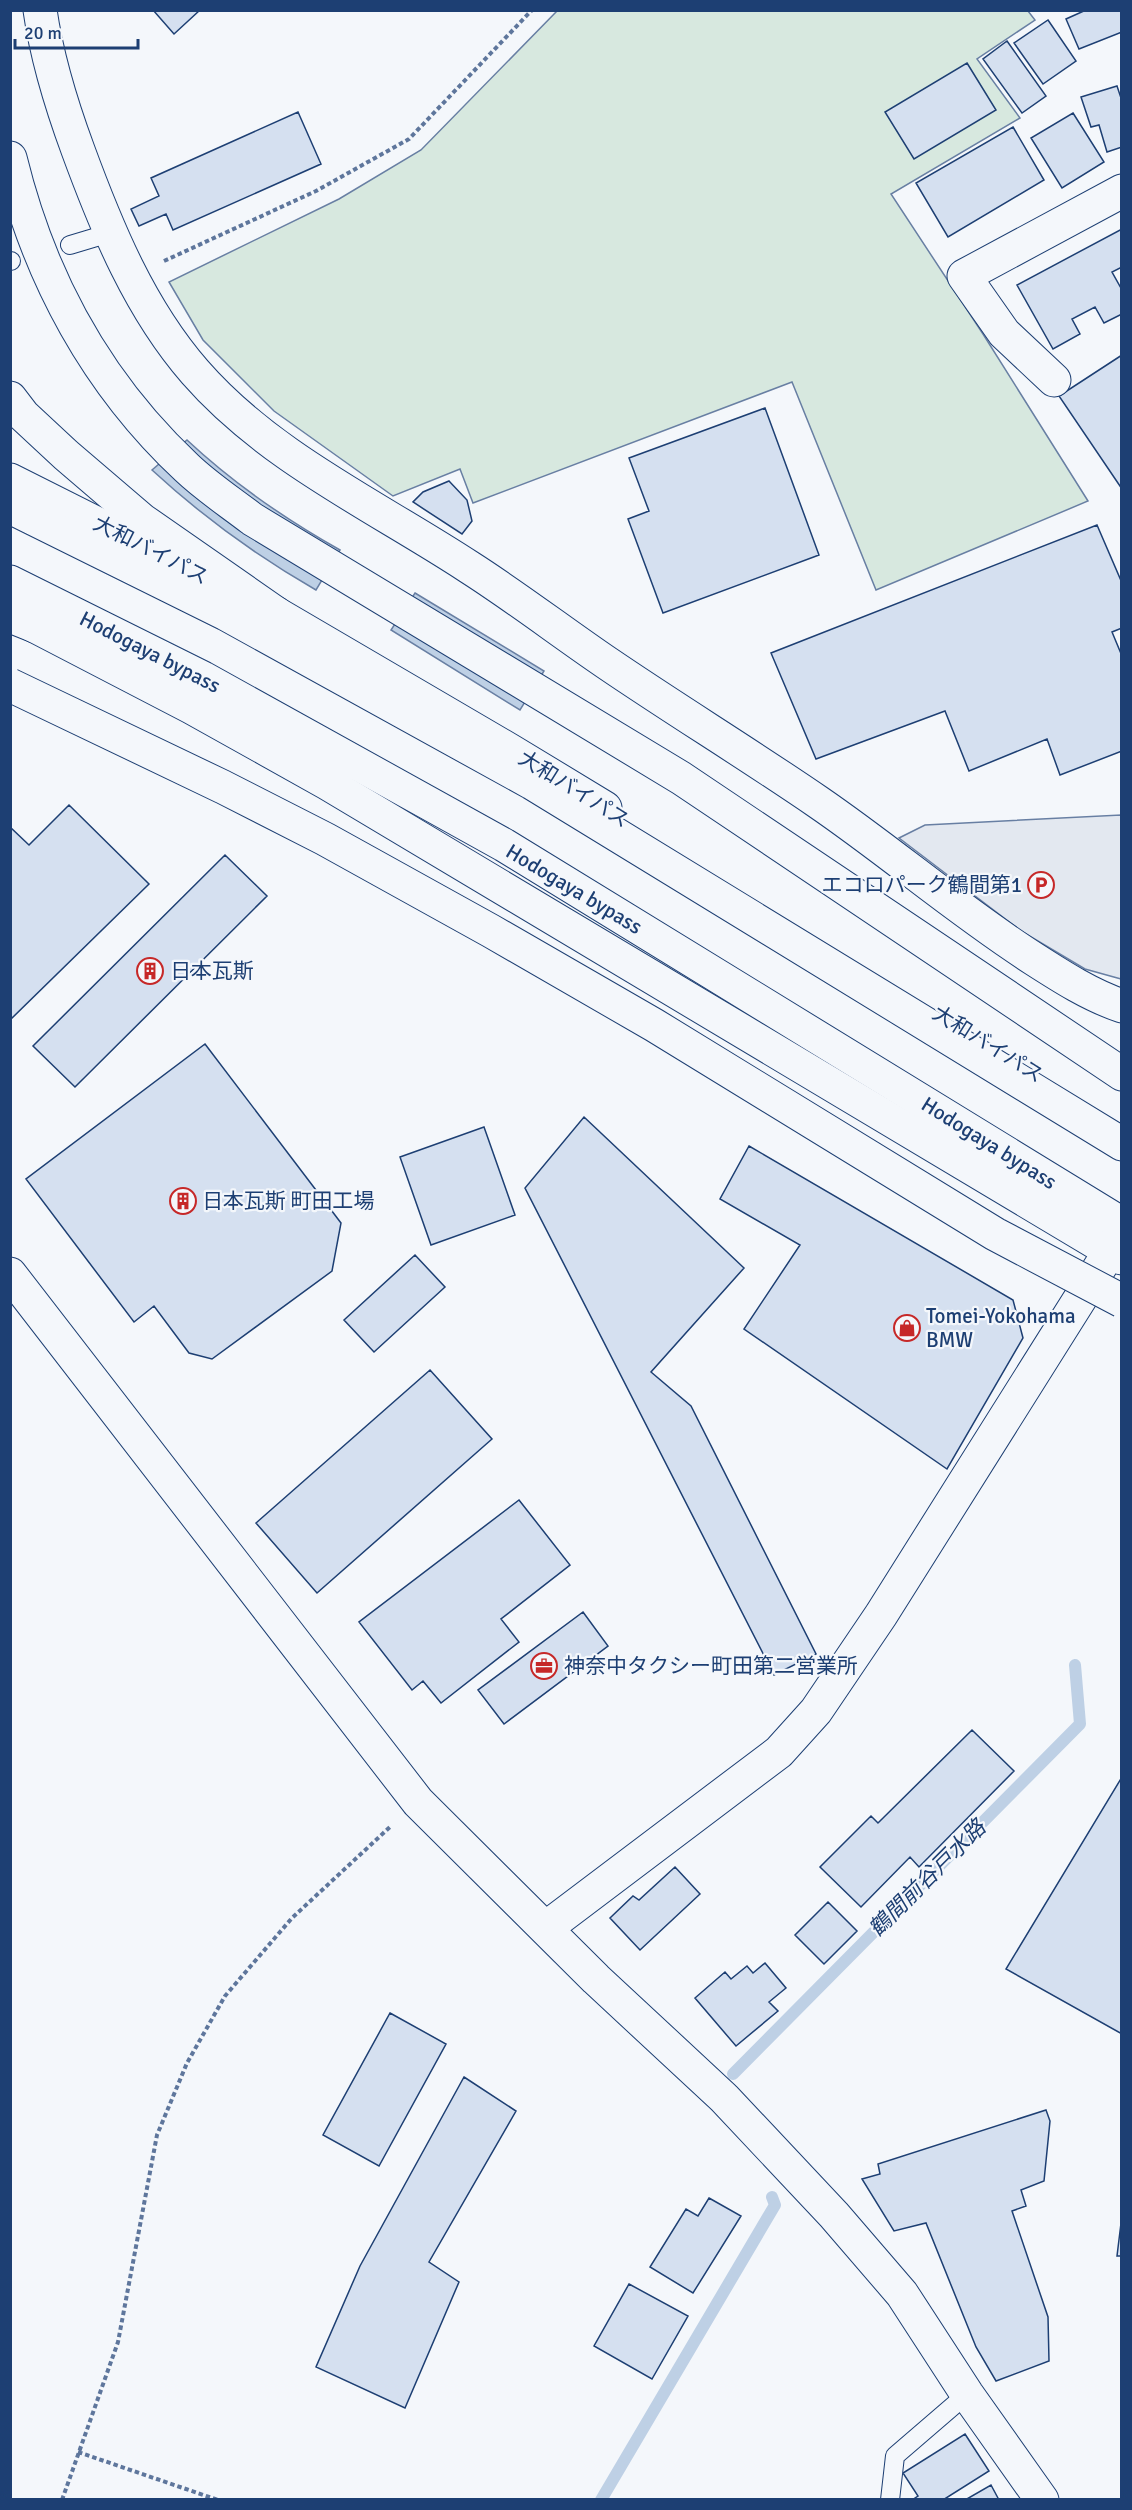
<svg xmlns="http://www.w3.org/2000/svg" width="1132" height="2510" font-family="Signika,'Noto Sans JP',sans-serif">
  <style>
    .green { fill: #d7e8df; stroke: #687fa3; stroke-width: 1.5 }
    .parking { fill: #e3e8f0; stroke: #687fa3; stroke-width: 1.5 }
    .water { fill: #bed0e5; stroke: #687fa3; stroke-width: 1.5 }
    .lines { fill: none; stroke-linecap: round; stroke-linejoin: round }
    .stream { stroke: #bed0e5; stroke-width: 12 }
    .building { fill: #d5e0f0; stroke: #1d3f73; stroke-width: 1.5 }
    .service-casing { stroke: #1d3f73; stroke-width: 20 }
    .minor-casing { stroke: #1d3f73; stroke-width: 35 }
    .trunk-casing { stroke: #1d3f73; stroke-width: 35 }
    .motorway-casing { stroke: #1d3f73; stroke-width: 35 }
    .path { stroke: #5e769c; stroke-width: 4; stroke-dasharray: 4.5 3; stroke-linecap: butt }
    .service { stroke: #f4f7fb; stroke-width: 18 }
    .minor { stroke: #f4f7fb; stroke-width: 33 }
    .trunk { stroke: #f4f7fb; stroke-width: 33 }
    .motorway { stroke: #f4f7fb; stroke-width: 33 }
    .motorway-bridge-casing { stroke: #1d3f73; stroke-width: 35; stroke-linecap: butt }
    .motorway-bridge { stroke: #f4f7fb; stroke-width: 33 }
    .labels { text-anchor: middle; dominant-baseline: central; stroke-width: 4.5; stroke-linejoin: round; paint-order: stroke }
    .street-label { font-size: 21px; fill: #1d3f73; stroke: #f4f7fb }
    .poi-label { font-size: 21px; fill: #1d3f73; stroke: #f4f7fb; text-anchor: start }
    .water-label { font-size: 22px; font-style: italic; fill: #1d3f73; stroke: #f4f7fb }
  </style>
  <rect width="100%" height="100%" fill="#f4f7fb"/>
  <path class="green" d="M557 11H1028L1035 20 977 59 1020 118 891 194 983 334 1088 501 876 590 792 382 473 503 460 469 393 496 274 411 203 340 169 282 339 199 421 150Z"/>
  <path class="parking" d="M1121 815V979L1085 969 1021 931 899 838 925 825Z"/>
  <path class="water" d="M187 440C233 483 285 519 340 550L316 590C255 555 203 517 152 470Z
    M415 593 544 671 520 710 391 630Z"/>
  <g class="lines">
    <path class="stream" d="M733 2074 1080 1724 1075 1665
      M601 2500 775 2205 772 2197"/>
  </g>
  <path class="building" d="M153 10H200L174 34Z
    M1086 10H1122V32L1079 49 1066 19Z
    M1048 20 1076 61 1043 84 1014 43Z
    M1007 41 1046 96 1022 113 983 59Z
    M967 63 996 110 914 159 885 112Z
    M1117 86 1122 101V147L1107 152 1099 125 1091 127 1081 97Z
    M298 112 321 164 173 230 166 214 139 226 131 209 159 196 151 178Z
    M1073 113 1104 162 1062 188 1031 138Z
    M1013 127 1044 180 948 237 916 183Z
    M1122 229V267L1112 272 1122 290V314L1104 323 1095 307 1072 319 1080 334 1053 349 1017 285Z
    M1122 355V489L1059 396Z
    M765 408 819 555 663 613 628 519 649 511 629 458Z
    M449 481 467 500 472 521 462 534 413 502 423 492Z
    M1097 525 1122 583V628L1112 632 1122 656V751L1060 775 1047 739 969 771 945 711 816 759 771 653Z
    M69 805 149 884 10 1020V827L29 845Z
    M225 855 267 896 75 1087 33 1046Z
    M205 1044 341 1223 332 1271 212 1359 189 1353 154 1306 134 1322 26 1179Z
    M584 1117 744 1268 651 1372 691 1406 816 1654 774 1675 525 1188Z
    M484 1127 515 1215 431 1245 400 1157Z
    M749 1146 1013 1300 1023 1338 947 1469 744 1329 800 1245 720 1199Z
    M415 1255 445 1287 374 1352 344 1320Z
    M430 1370 492 1439 317 1593 256 1523Z
    M519 1500 570 1565 501 1619 519 1642 441 1703 423 1681 412 1690 359 1622Z
    M583 1612 608 1646 504 1724 478 1690Z
    M972 1730 1014 1771 919 1867 910 1857 861 1907 820 1867 871 1816 878 1823Z
    M1122 1777V2034L1006 1969Z
    M675 1867 700 1894 640 1950 610 1918 633 1896 639 1900Z
    M828 1902 857 1931 824 1964 795 1935Z
    M765 1963 786 1988 769 2002 778 2011 736 2046 695 1998 725 1972 731 1979 747 1966 753 1973Z
    M390 2013 446 2044 379 2166 323 2135Z
    M464 2077 516 2111 429 2262 459 2282 405 2408 316 2367 360 2266Z
    M1046 2110 1050 2121 1044 2181 1021 2190 1026 2206 1012 2211 1048 2317 1049 2361 996 2381 976 2347 926 2223 894 2231 862 2179 880 2174 878 2164Z
    M709 2198 741 2216 693 2293 650 2267 686 2209 698 2216Z
    M1122 2215V2256H1117Z
    M629 2284 688 2316 652 2379 594 2346Z
    M965 2434 989 2471 943 2500H912L918 2496 903 2473Z
    M991 2485 999 2500H965Z"/>
  <g class="lines">
    <defs>
      <path id="service" d="M70 245 110 233
        M10 261H11
        M890 2500 895 2456 967 2394"/>
      <path id="minor" d="M40 10C47 59 61 104 78 150 107 229 140 309 195 372 269 457 376 506 469 567 516 597 560 631 607 663 676 710 748 754 818 802 891 852 959 911 1034 959 1062 977 1090 995 1122 1006
        M1054 380 1004 333 964 276 1122 191
        M10 1274 418 1802 596 1979 724 2098 834 2215 902 2294 967 2394 1042 2500
        M546 1928 779 1752 816 1711 881 1615 1122 1232"/>
      <path id="trunk" d="M10 480 277 614 511 751 605 808
        M10 613 191 707 327 783 1122 1258"/>
      <path id="motorway" d="M10 158C39 277 97 384 187 468 207 487 230 502 252 519L681 778 1122 1074
        M10 398 23 415 66 455 142 520 277 614
        M10 507 226 614 532 783 1122 1144
        M10 582 203 678 504 845 1122 1224
        M10 616 35 626"/>
    </defs>
    <use href="#service" class="service-casing"/>
    <use href="#minor" class="minor-casing"/>
    <use href="#trunk" class="trunk-casing"/>
    <use href="#motorway" class="motorway-casing"/>
    <path class="path" d="M164 261 316 191 409 139 532 10
      M78 2452 218 2500
      M62 2500 118 2342 157 2135 187 2063 225 1996 292 1918 391 1826"/>
    <use href="#service" class="service"/>
    <use href="#minor" class="minor"/>
    <use href="#trunk" class="trunk"/>
    <use href="#motorway" class="motorway"/>
    <defs>
      <path id="motorway-bridge" d="M10 685 223 787 325 839 491 931 654 1025 995 1234 1122 1301"/>
    </defs>
    <use href="#motorway-bridge" class="motorway-bridge-casing"/>
    <use href="#motorway-bridge" class="motorway-bridge"/>
  </g>
  <defs>
    <symbol id="parking-ring" viewBox="-11 -11 22 22"><circle r="9.5" fill="#f4f7fb" stroke="#c62828" stroke-width="1.5"/><path d="M-3.5-5.5H1a3.5 3.5 0 0 1 0 7H-1V5.5H-3.5ZM-1-3.4V-.6H.8a1.4 1.4 0 0 0 0-2.8Z" fill="#c62828"/></symbol>
    <symbol id="building-ring" viewBox="-11 -11 22 22"><circle r="9.5" fill="#f4f7fb" stroke="#c62828" stroke-width="1.5"/><path d="M-4-6H4V6H1V3H-1V6H-4ZM-2.5-4.3h1.7v1.8h-1.7ZM.8-4.3h1.7v1.8H.8ZM-2.5-1h1.7V.8h-1.7ZM.8-1h1.7V.8H.8Z" fill="#c62828"/></symbol>
    <symbol id="shop-ring" viewBox="-11 -11 22 22"><circle r="9.5" fill="#f4f7fb" stroke="#c62828" stroke-width="1.5"/><path d="M-5-2.5h2.3a2.7 3.5 0 0 1 5.4 0H5L5.5 6h-11ZM-1.5-2.5h3a1.5 2.3 0 0 0-3 0Z" fill="#c62828"/></symbol>
    <symbol id="office-ring" viewBox="-11 -11 22 22"><circle r="9.5" fill="#f4f7fb" stroke="#c62828" stroke-width="1.5"/><path d="M-6-3h4V-5.5h4V-3h4V5H-6ZM-1-4.5V-3h2v-1.5ZM-6 0V1H6V0Z" fill="#c62828"/></symbol>
  </defs>
  <g fill-rule="evenodd">
    <use href="#parking-ring" x="1026" y="870" width="30" height="30"/>
    <use href="#building-ring" x="135" y="956" width="30" height="30"/>
    <use href="#building-ring" x="168" y="1186" width="30" height="30"/>
    <use href="#shop-ring" x="892" y="1313" width="30" height="30"/>
    <use href="#office-ring" x="529" y="1651" width="30" height="30"/>
  </g>
  <g class="labels">
    <g class="street-label">
      <text transform="translate(151 550) rotate(27)">大和バイパス</text>
      <text transform="translate(150 652) rotate(27)">Hodogaya bypass</text>
      <text transform="translate(574 789) rotate(32)">大和バイパス</text>
      <text transform="translate(574 889) rotate(31)">Hodogaya bypass</text>
      <text transform="translate(988 1044) rotate(32)">大和バイパス</text>
      <text transform="translate(989 1143) rotate(32)">Hodogaya bypass</text>
    </g>
    <g class="poi-label">
      <text x="1022" y="885" text-anchor="end">エコロパーク鶴間第1</text>
      <text x="170" y="971">日本瓦斯</text>
      <text x="202" y="1201">日本瓦斯 町田工場</text>
      <text x="926" y="1316">Tomei-Yokohama<tspan x="926" dy="24">BMW</tspan></text>
      <text x="564" y="1666">神奈中タクシー町田第二営業所</text>
    </g>
    <g class="water-label">
      <text transform="translate(927 1878) rotate(-45)">鶴間前谷戸水路</text>
    </g>
  </g>
  <rect width="1132" height="2510" fill="none" stroke="#1d3f73" stroke-width="24"/>
  <path d="M15 39v9h123v-9" fill="none" stroke="#1d3f73" stroke-width="3"/>
  <text x="24" y="39" font-size="18" fill="#1d3f73" stroke="#f4f7fb" stroke-width="4.5" paint-order="stroke">20 m</text>
</svg>
